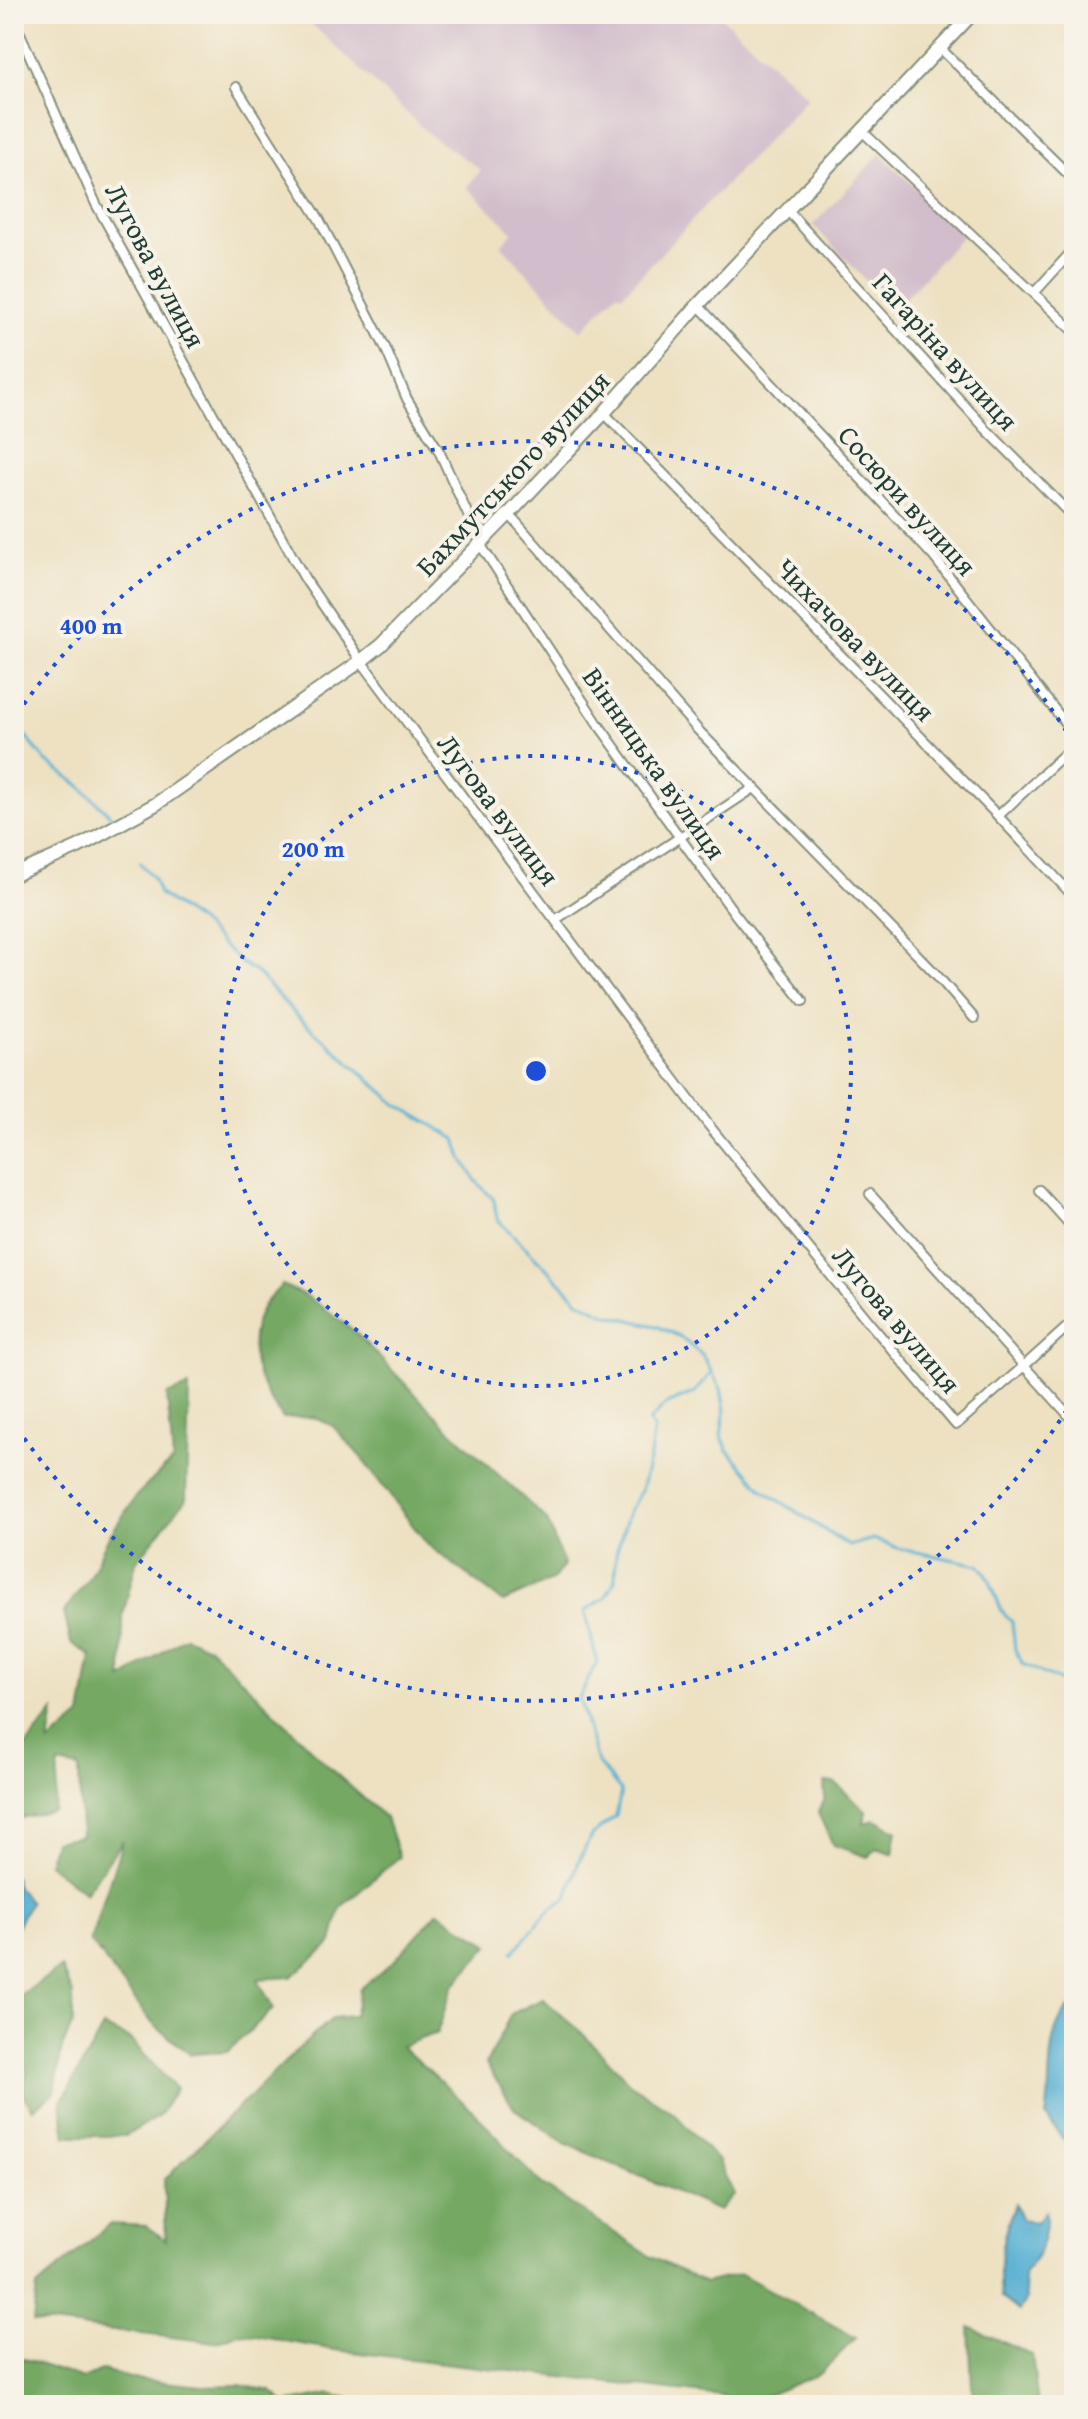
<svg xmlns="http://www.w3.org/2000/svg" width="1088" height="2419" font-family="'Gentium Book Plus',serif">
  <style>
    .industrial { fill: #d1bdcb }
    .forest { fill: #75a863; stroke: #4a724c; stroke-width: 2 }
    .water { fill: #56b0d3; stroke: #3a7684; stroke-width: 2 }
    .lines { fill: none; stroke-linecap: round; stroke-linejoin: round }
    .stream { stroke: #56b0d3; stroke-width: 3 }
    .street-casing { stroke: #868f7b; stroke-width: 12 }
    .secondary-casing { stroke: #868f7b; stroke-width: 16 }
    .street { stroke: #fff; stroke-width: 8 }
    .secondary { stroke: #fff; stroke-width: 12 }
    .ring { fill: none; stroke: #1d4ed8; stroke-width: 4; stroke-dasharray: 4 8 }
    .labels { text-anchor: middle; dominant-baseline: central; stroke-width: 8; stroke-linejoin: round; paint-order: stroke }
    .street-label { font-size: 28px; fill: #1f3d34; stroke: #f7f3e8 }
    .centre { fill: #1d4ed8; stroke: #f7f3e8; stroke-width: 4 }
    .ring-label { font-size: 24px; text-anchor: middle; font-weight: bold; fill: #1d4ed8; stroke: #f7f3e8; stroke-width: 8; stroke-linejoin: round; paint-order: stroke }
  </style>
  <rect width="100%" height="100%" fill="#f7f3e8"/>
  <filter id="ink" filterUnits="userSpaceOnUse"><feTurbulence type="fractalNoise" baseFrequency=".0125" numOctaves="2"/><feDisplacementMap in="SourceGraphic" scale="16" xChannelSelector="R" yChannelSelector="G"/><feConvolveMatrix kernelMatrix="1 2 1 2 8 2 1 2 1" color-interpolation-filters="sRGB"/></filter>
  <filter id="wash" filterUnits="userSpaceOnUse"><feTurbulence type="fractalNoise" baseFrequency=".006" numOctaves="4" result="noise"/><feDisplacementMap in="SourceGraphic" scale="32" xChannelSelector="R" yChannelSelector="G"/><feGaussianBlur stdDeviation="1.8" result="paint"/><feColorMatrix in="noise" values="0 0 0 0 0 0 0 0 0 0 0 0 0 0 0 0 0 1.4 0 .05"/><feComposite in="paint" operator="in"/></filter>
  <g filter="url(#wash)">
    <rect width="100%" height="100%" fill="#ede1c2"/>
    <path class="industrial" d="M301 14H718L808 97 622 295 618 292 581 331 501 245 513 232 467 187 481 170 431 136Z
      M880 154 964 234 894 310 813 225Z"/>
    <path class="forest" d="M282 1285 307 1296 353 1330 444 1424 547 1520 564 1566 552 1580 503 1602 427 1544 359 1455 333 1426 313 1417 283 1418C258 1387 241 1347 262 1308 266 1300 276 1292 282 1285Z
      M189 1387 186 1499 136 1562 123 1615 122 1679 185 1637 209 1647 334 1772 386 1818 399 1857 340 1908 332 1943 291 1977 258 1979 273 2009 227 2052 190 2054 153 2024 90 1941 123 1840 85 1893 48 1864 54 1841 81 1836 79 1768 59 1764 54 1811 21 1818 14 1812V1766L27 1745 54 1711 49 1743 81 1716 91 1656 71 1643 64 1612 90 1576 108 1538 137 1495 173 1460 167 1395Z
      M824 1782 835 1783 866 1811 864 1823 875 1820 897 1830 893 1854 877 1848 868 1857 833 1845 818 1813 825 1799Z
      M438 1912 489 1945 453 1986 437 2033 401 2046 473 2111 541 2184 651 2257 705 2283 741 2274 856 2338 819 2374 755 2400 335 2350 240 2333 215 2342 33 2322 37 2287 110 2224 146 2226 166 2240 164 2180 295 2052 333 2018 354 2016 360 1989 394 1961Z
      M61 1968 73 1994V2023L62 2047 55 2092 33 2109 23 2095 27 2069 14 2057C14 2043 25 2030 24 2017 23 2012 18 2003 15 1998 32 1989 44 1978 61 1968Z
      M543 1999 579 2030 632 2085 675 2114 718 2161 734 2194 719 2211 565 2143 514 2108 486 2064 511 2014Z
      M103 2027 130 2039 176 2089 159 2116 125 2136H66L61 2103Z
      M969 2327 1032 2355 1038 2405H973Z
      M15 2356 83 2379 103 2370 133 2379 202 2386 240 2385 271 2391 286 2403 331 2394 369 2403 387 2401 416 2405H14Z"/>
    <path class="water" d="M14 1876 17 1887 30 1902 15 1930Z
      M1074 2003V2119L1069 2133 1063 2139 1046 2117C1053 2079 1042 2031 1074 2003Z
      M1015 2204 1022 2220 1036 2222 1045 2211C1049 2235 1038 2257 1023 2275L1026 2298 1019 2311 1001 2297C998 2260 1001 2238 1015 2204Z"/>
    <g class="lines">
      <path class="stream" d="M14 689 18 727 46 761 79 785 113 818
        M140 863 154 879 159 894 197 920 240 962 257 973 297 1016 398 1105 456 1139 462 1158 476 1181 494 1200 497 1219 579 1301 605 1314 656 1326 679 1336 702 1355 721 1389 725 1411 721 1435 728 1450 763 1490 849 1546 873 1539 898 1548 979 1565C997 1582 993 1607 1012 1622L1015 1650 1023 1664 1074 1688
        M513 1952C531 1934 544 1910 567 1898L578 1863 591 1836 616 1816 621 1791 597 1762 579 1698 597 1662 585 1611 605 1598 615 1581 616 1553 629 1512 641 1490 649 1461 654 1429 649 1422 665 1405 695 1392 712 1372"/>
    </g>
  </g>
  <g filter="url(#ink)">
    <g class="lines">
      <defs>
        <path id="street" d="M14 20 96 204 305 579 361 661 707 1123 867 1320 956 1425 1024 1366 1074 1421
          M940 48 1074 180
          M236 87 319 219 385 347 407 399 439 451 468 515 488 536
          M863 132 1074 331
          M788 211 986 429 1074 518
          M1035 292 1074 249
          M698 305 933 556 1074 734
          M604 413 998 816 1074 897
          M509 514 698 730 934 972 974 1018
          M480 544 598 724 735 914 803 1001
          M998 816 1074 745
          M555 920 754 788
          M1039 1190 1074 1229
          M870 1194 1024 1366 1074 1321"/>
        <path id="secondary" d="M14 875 78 847 156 804 361 661 381 645 509 514 604 413 698 305 972 14"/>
      </defs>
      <use href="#street" class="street-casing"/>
      <use href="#secondary" class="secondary-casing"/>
      <use href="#street" class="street"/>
      <use href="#secondary" class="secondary"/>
    </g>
  </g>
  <g class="ring">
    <circle cx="536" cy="1071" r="315"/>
    <path d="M1073 1400A630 630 0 0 1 17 1428M17 714A630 630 0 0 1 1073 742"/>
  </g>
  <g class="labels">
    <g class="street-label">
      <text transform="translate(156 265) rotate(62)">Лугова вулиця</text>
      <text transform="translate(946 351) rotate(48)">Гагаріна вулиця</text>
      <text transform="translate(512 473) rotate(-47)">Бахмутського вулиця</text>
      <text transform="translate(908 500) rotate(48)">Сосюри вулиця</text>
      <text transform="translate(856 639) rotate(46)">Чихачова вулиця</text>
      <text transform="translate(655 763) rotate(55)">Вінницька вулиця</text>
      <text transform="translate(499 809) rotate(53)">Лугова вулиця</text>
      <text transform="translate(897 1319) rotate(50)">Лугова вулиця</text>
    </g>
  </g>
  <circle cx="536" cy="1071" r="12" class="centre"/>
  <g class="ring-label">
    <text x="91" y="634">400 m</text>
    <text x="313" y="857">200 m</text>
  </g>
  <rect width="1088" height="2419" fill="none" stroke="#f7f3e8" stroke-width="48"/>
</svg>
